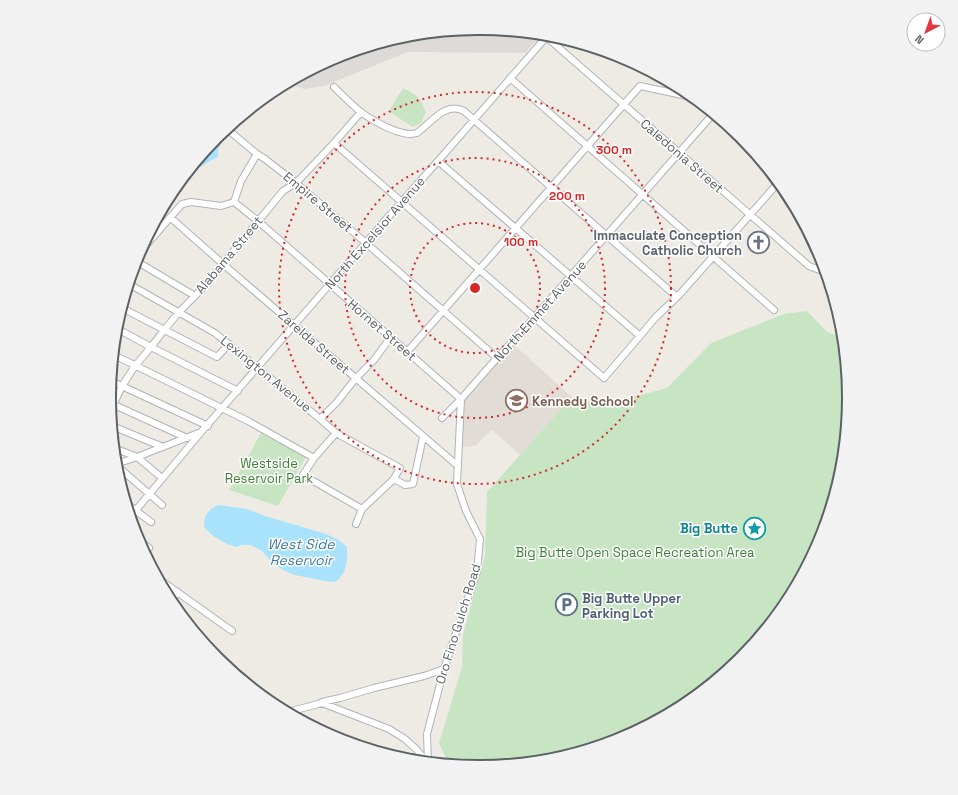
<svg xmlns="http://www.w3.org/2000/svg" width="958" height="795" font-family="'Space Grotesk',sans-serif">
  <style>
    .industrial { fill: #dddad7 }
    .education { fill: #e1dcd6 }
    .green { fill: #c7e5c2 }
    .water { fill: #a8e3fb }
    .lines { fill: none; stroke-linecap: round; stroke-linejoin: round }
    .minor-casing { stroke: #b0b3b6; stroke-width: 8 }
    .minor { stroke: #fff; stroke-width: 6 }
    .ring { fill: none; stroke: #d62828; stroke-width: 2; stroke-dasharray: 2 4 }
    .labels { text-anchor: middle; dominant-baseline: central; stroke-width: 3; stroke-linejoin: round; paint-order: stroke }
    .street-label { font-size: 13px; fill: #5c6164; stroke: #fff }
    .worship-label { font-size: 13px; font-weight: bold; fill: #5b616d; stroke: #fff; text-anchor: end }
    .education-label { font-size: 13px; font-weight: bold; fill: #785e54; stroke: #fff; text-anchor: start }
    .park-label { font-size: 13px; fill: #3f8038; stroke: #fff }
    .culture-label { font-size: 13px; font-weight: bold; fill: #0d838f; stroke: #fff; text-anchor: end }
    .service-label { font-size: 13px; font-weight: bold; fill: #4e5e75; stroke: #fff; text-anchor: start }
    .water-label { font-size: 14px; font-style: italic; fill: #3f799b; stroke: #fff }
    .rim { fill: none; stroke: #5c6164; stroke-width: 2 }
    .centre { fill: #d62828; stroke: #fff; stroke-width: 2 }
    .ring-label { font-size: 12px; text-anchor: middle; font-weight: bold; fill: #d62828; stroke: #fff; stroke-width: 3; stroke-linejoin: round; paint-order: stroke }
  </style>
  <rect width="100%" height="100%" fill="#eeebe5"/>
  <path class="industrial" d="M479 28 531 33 538 39 525 53 408 52 324 86 304 89 287 83 338 56 407 35Z"/>
  <path class="education" d="M513 344 572 397 520 455 492 430 475 446 462 447V408L464 399Z"/>
  <path class="green" d="M403 88C417 95 420 97 426 112L421 123 413 127 391 113 390 109Z
    M807 311 827 332 843 337 848 398 841 470 820 539 786 603 740 659 689 701 684 705 620 739 551 760 479 767 451 764 447 760 439 743 462 667 463 634 485 556 487 492 572 397 604 405 667 388 711 343 784 314Z
    M261 433 306 457 278 506 229 490Z"/>
  <path class="water" d="M223 132 226 134 218 150V157L210 161 197 169 193 167 218 136Z
    M218 505 225 506 247 509 265 516 326 534 337 539 347 547V560L344 572 338 580 335 582 325 581 295 575 285 571 274 564 262 551 251 545H242L236 547 227 544 213 536 205 528 204 525 205 517 211 509Z"/>
  <g class="lines">
    <defs>
      <path id="minor" d="M543 34 809 266 825 272
        M510 78 774 310
        M334 87C343 96 352 105 362 113 374 121 402 138 417 133 430 124 445 101 464 111L551 187 677 297
        M227 129 257 154 265 159 296 183 366 243 497 358
        M334 143 604 378 640 336 655 318 680 294 778 183
        M438 161 640 336
        M234 202 258 221 461 399 457 484 466 511 480 539 477 571 444 669 427 734 428 762
        M171 218 223 264 458 466
        M140 252 182 204 191 202 221 206 234 202 241 181 257 154
        M136 261 195 296
        M129 284 215 333 320 419 336 433 400 468 393 480 362 509 356 524
        M122 308 217 357 229 344
        M116 328 151 347 238 391
        M407 352 640 86 692 97
        M114 355 248 421 314 458
        M111 381 208 426
        M110 403 187 438
        M111 410 122 386 135 366 151 347 165 329 179 312 206 285 223 264 283 191 296 183 334 143 361 112
        M442 418 461 399 497 358 534 318 713 114
        M320 419 337 402 356 378 374 360 390 338
        M112 426 163 447
        M336 433 314 458 303 475 362 509
        M114 448 137 457 162 478
        M116 464 137 457 201 432
        M116 465 162 505
        M394 479 405 485 413 484 423 437
        M127 504 151 522
        M131 516 202 431 383 223 438 161 548 35
        M138 539 149 548
        M159 579 232 631
        M171 601 178 592
        M322 702 340 698 374 688 424 676 444 669
        M288 712 322 703 389 729 405 739 416 749 427 762"/>
    </defs>
    <use href="#minor" class="minor-casing"/>
    <use href="#minor" class="minor"/>
  </g>
  <g class="ring">
    <circle cx="475" cy="288" r="65"/>
    <circle cx="475" cy="288" r="130"/>
    <circle cx="475" cy="288" r="196"/>
  </g>
  <defs>
    <symbol id="church-ring" viewBox="-11 -11 22 22"><circle r="9.5" fill="#fff" stroke="#6b7280" stroke-width="1.5"/><path d="M-1.2-6h2.4v3.5h3.3v2.4h-3.3V6h-2.4V-.1h-3.3v-2.4h3.3Z" fill="#6b7280"/></symbol>
    <symbol id="school-ring" viewBox="-11 -11 22 22"><circle r="9.5" fill="#fff" stroke="#8d6e63" stroke-width="1.5"/><path d="M0-5L7-2L0 1L-7-2ZM-4 1L0 2.5L4 1V4Q0 6-4 4Z" fill="#8d6e63"/></symbol>
    <symbol id="sight-ring" viewBox="-11 -11 22 22"><circle r="9.5" fill="#fff" stroke="#0f9aa8" stroke-width="1.5"/><path d="M0-6L1.8-2.2L6-1.7L2.9 1.2L3.7 5.4L0 3.3L-3.7 5.4L-2.9 1.2L-6-1.7L-1.8-2.2Z" fill="#0f9aa8"/></symbol>
    <symbol id="parking-ring" viewBox="-11 -11 22 22"><circle r="9.5" fill="#fff" stroke="#5c6f8a" stroke-width="1.5"/><path d="M-3.5-5.5H1a3.5 3.5 0 0 1 0 7H-1V5.5H-3.5ZM-1-3.4V-.6H.8a1.4 1.4 0 0 0 0-2.8Z" fill="#5c6f8a"/></symbol>
  </defs>
  <g fill-rule="evenodd">
    <use href="#church-ring" x="746" y="230" width="25" height="25"/>
    <use href="#school-ring" x="504" y="388" width="25" height="25"/>
    <use href="#sight-ring" x="742" y="516" width="25" height="25"/>
    <use href="#parking-ring" x="554" y="592" width="25" height="25"/>
  </g>
  <g class="labels">
    <g class="street-label">
      <text transform="translate(682 156) rotate(41)">Caledonia Street</text>
      <text transform="translate(318 202) rotate(40)">Empire Street</text>
      <text transform="translate(375 233) rotate(-49)">North Excelsior Avenue</text>
      <text transform="translate(229 255) rotate(-50)">Alabama Street</text>
      <text transform="translate(540 311) rotate(-48)">North Emmet Avenue</text>
      <text transform="translate(382 330) rotate(41)">Hornet Street</text>
      <text transform="translate(314 342) rotate(41)">Zarelda Street</text>
      <text transform="translate(266 374) rotate(39)">Lexington Avenue</text>
      <text transform="translate(458 624) rotate(-73)">Oro Fino Gulch Road</text>
    </g>
    <g class="worship-label">
      <text x="742" y="235">Immaculate Conception<tspan x="742" dy="15">Catholic Church</tspan></text>
    </g>
    <g class="education-label">
      <text x="532" y="401">Kennedy School</text>
    </g>
    <g class="park-label">
      <text x="269" y="463">Westside<tspan x="269" dy="15">Reservoir Park</tspan></text>
      <text x="635" y="552">Big Butte Open Space Recreation Area</text>
    </g>
    <g class="culture-label">
      <text x="738" y="528">Big Butte</text>
    </g>
    <g class="service-label">
      <text x="582" y="598">Big Butte Upper<tspan x="582" dy="15">Parking Lot</tspan></text>
    </g>
    <g class="water-label">
      <text x="301" y="544">West Side<tspan x="301" dy="16">Reservoir</tspan></text>
    </g>
  </g>
  <path d="M0 0H958V795H0ZM478 35H480A362 362 0 0 1 842 397V398A362 362 0 0 1 480 760H478A362 362 0 0 1 116 398V397A362 362 0 0 1 478 35Z" fill="#f2f2f3" fill-rule="evenodd"/>
  <path class="rim" d="M478 35H480A362 362 0 0 1 842 397V398A362 362 0 0 1 480 760H478A362 362 0 0 1 116 398V397A362 362 0 0 1 478 35Z"/>
  <circle cx="475" cy="288" r="6" class="centre"/>
  <g class="ring-label">
    <text x="614" y="154">300 m</text>
    <text x="567" y="200">200 m</text>
    <text x="521" y="246">100 m</text>
  </g>
  <g transform="translate(926 32) rotate(221)"><circle r="19" fill="#ffffff" stroke="#bec0c1"/>
  <path d="M0-3L7 15L0 10L-7 15Z" fill="#e23742"/>
  <text y="-6" font-size="11" font-weight="bold" text-anchor="middle" fill="#5c6164">N</text>
  </g>
</svg>
